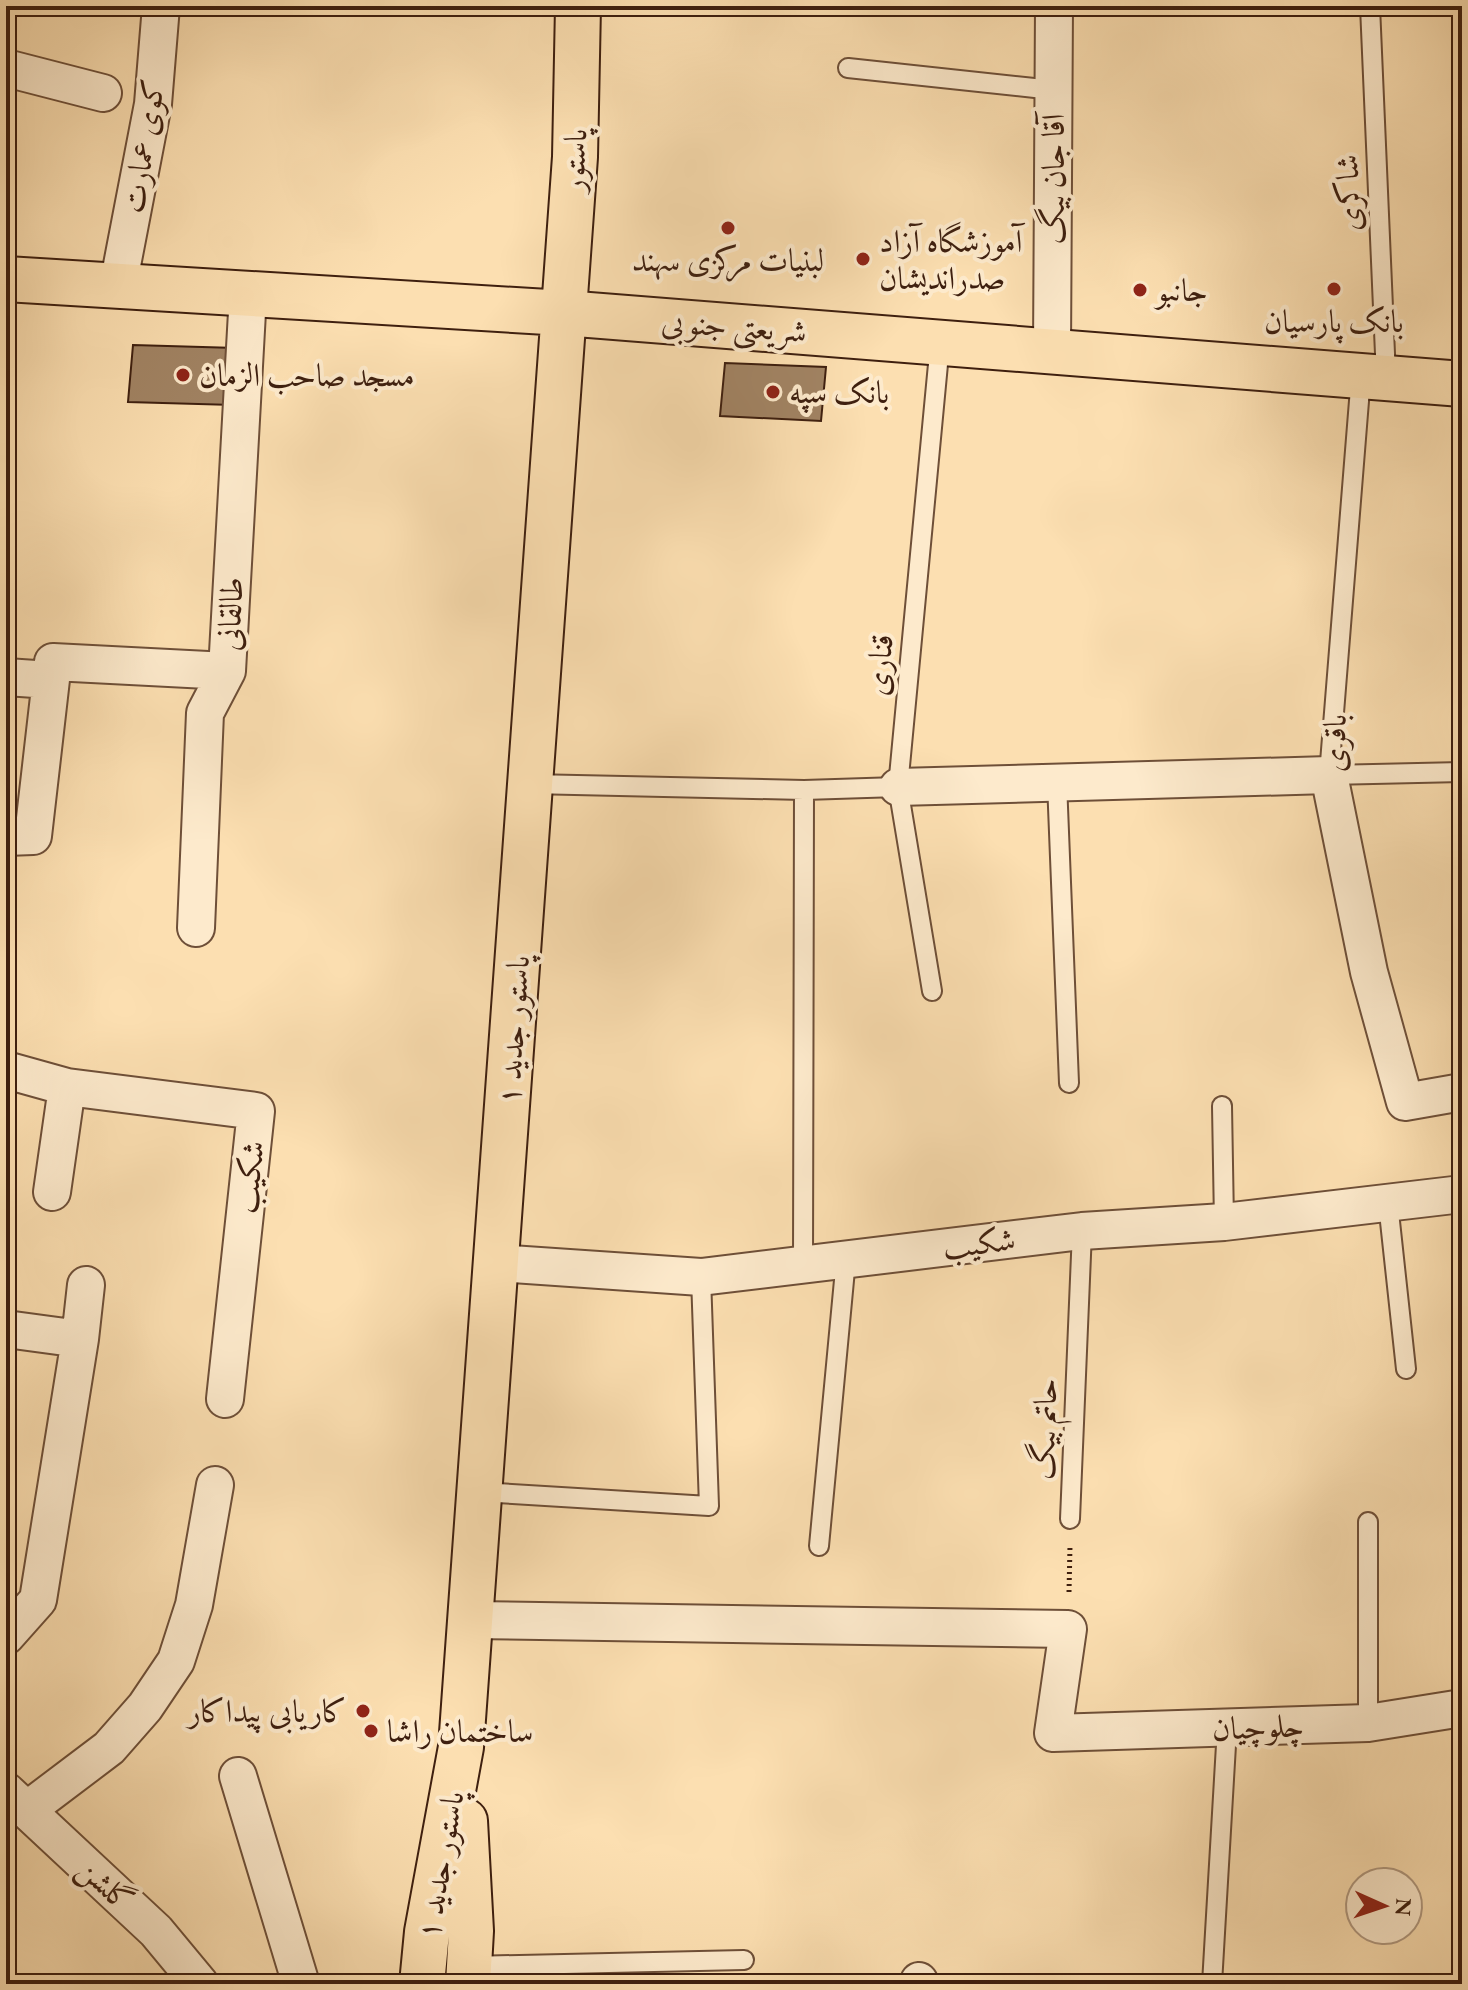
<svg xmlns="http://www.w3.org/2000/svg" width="1468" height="1990" font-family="'EB Garamond',Amiri,serif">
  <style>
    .building { fill: #a18363; stroke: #3e1f0f; stroke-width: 2 }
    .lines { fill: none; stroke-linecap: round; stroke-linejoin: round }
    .lane-casing { stroke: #6e4f38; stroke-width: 22 }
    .street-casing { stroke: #6e4f38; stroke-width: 40 }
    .primary-casing { stroke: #3e1f0f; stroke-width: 48 }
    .path { stroke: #3e1f0f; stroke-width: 5; stroke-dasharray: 2 4; stroke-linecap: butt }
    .lane { stroke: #fdeacc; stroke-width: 18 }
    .street { stroke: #fdeacc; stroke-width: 36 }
    .primary { stroke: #fcdfb1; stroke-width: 44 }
    .poi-dot { fill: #8f2418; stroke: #fdeacc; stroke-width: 3 }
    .labels { text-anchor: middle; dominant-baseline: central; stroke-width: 8; stroke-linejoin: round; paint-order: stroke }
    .street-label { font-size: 32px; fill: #3e1f0f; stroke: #fdeacc }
    .poi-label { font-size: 32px; fill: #3e1f0f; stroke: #fdeacc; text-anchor: start }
  </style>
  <rect width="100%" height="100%" fill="#fcdfb1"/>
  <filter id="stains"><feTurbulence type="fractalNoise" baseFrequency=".0025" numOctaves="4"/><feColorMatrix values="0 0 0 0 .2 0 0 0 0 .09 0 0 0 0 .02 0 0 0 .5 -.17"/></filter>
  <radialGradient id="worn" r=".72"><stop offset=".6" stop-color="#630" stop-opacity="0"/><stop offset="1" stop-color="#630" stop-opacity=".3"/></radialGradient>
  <path class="building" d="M133 345 236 348 233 405 128 402Z
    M725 363 826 367 821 421 720 416Z"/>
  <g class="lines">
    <defs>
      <path id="lane" d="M1370 6 1386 377
        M848 68 1053 90
        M1361 376 1329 775 1462 772
        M1057 782 1069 1083
        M530 784 804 790 898 787
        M932 991 898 787 940 343
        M1222 1106 1224 1222
        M1388 1203 1406 1369
        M803 1265 804 790
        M480 1492 709 1506 701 1277
        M1070 1519 1082 1231
        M819 1546 846 1259
        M1368 1723V1522
        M469 1966 744 1960
        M1212 1984 1227 1728"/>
      <path id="street" d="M6 68 103 93
        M118 286 153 104 161 6
        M1052 351 1054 6
        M6 677 50 680
        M898 787 1329 775 1369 972 1405 1102 1462 1092
        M6 837 33 836 53 662 227 671
        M196 928 205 713 227 671 248 294
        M6 1070 67 1087 256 1111 225 1399
        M52 1192 67 1087
        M496 1263 701 1277 1082 1231 1224 1222 1462 1194
        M6 1329 80 1339
        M471 1620 1068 1629 1053 1733 1368 1723 1462 1708
        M6 1636 38 1600 80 1339 86 1285
        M238 1776 301 1984
        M6 1791 156 1931 200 1984
        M27 1810 109 1748 145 1707 176 1661 194 1605 215 1485
        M918 1984 919 1981"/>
      <path id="primary" d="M6 279 564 313 1462 384
        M465 1821 471 1931 468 1984
        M422 1984 427 1932 461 1747 575 157 578 6"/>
    </defs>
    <use href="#lane" class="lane-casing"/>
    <use href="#street" class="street-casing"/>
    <use href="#primary" class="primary-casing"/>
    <path class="path" d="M1069 1592 1070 1546"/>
    <use href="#lane" class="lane"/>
    <use href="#street" class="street"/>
    <use href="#primary" class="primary"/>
  </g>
  <g class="poi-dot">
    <circle cx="728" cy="228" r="8"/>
    <circle cx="863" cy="259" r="8"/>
    <circle cx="1334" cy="289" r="8"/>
    <circle cx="1140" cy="290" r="8"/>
    <circle cx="183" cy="375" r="8"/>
    <circle cx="773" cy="392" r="8"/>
    <circle cx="363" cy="1711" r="8"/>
    <circle cx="371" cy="1731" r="8"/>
  </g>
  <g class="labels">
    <g class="street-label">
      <text transform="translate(143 146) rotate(-81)">کوی عمارت</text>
      <text transform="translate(574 160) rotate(-87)">پاستور</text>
      <text transform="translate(1053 179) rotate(-90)">آقا جان بیگ</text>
      <text transform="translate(1348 193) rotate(-92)">شاکری</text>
      <text transform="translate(734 326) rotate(4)">شریعتی جنوبی</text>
      <text transform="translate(230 614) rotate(-87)">طالقانی</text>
      <text transform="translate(879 665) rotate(-84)">قناری</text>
      <text transform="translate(1334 743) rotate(-88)">باقری</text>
      <text transform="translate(513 1030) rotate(-86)">پاستور جدید ۱</text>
      <text transform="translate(249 1177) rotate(-83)">شکیب</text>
      <text transform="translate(979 1243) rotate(-7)">شکیب</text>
      <text transform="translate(1044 1429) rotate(-88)">حاتم بیگ</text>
      <text transform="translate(1258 1727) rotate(-2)">چلوچیان</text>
      <text transform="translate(440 1865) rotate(-80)">پاستور جدید ۱</text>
      <text transform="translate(106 1884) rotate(43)">گلشن</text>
    </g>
    <g class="poi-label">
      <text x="879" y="241">آموزشگاه آزاد<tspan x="879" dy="37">صدراندیشان</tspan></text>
      <text x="728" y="260" text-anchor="middle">لبنیات مرکزی سهند</text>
      <text x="1156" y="290">جانبو</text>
      <text x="1334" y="321" text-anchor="middle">بانک پارسیان</text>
      <text x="199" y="375">مسجد صاحب الزمان</text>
      <text x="789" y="392">بانک سپه</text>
      <text x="347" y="1711" text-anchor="end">کاریابی پیداکار</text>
      <text x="387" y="1731">ساختمان راشا</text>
    </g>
  </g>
  <rect width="1468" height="1990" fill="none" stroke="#fcdfb1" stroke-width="32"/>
  <rect x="8" y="8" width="1452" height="1974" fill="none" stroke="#3e1f0f" stroke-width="4"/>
  <rect x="16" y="16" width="1436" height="1958" fill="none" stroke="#3e1f0f" stroke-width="2"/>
  <g transform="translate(1384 1906) rotate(93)"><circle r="38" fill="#fdeacc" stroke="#b19980" stroke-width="2"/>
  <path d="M0-6L14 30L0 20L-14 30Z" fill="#8f2418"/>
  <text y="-12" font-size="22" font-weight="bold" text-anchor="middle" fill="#3e1f0f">N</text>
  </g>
  <rect width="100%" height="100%" filter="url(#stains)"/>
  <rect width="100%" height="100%" fill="url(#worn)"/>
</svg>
